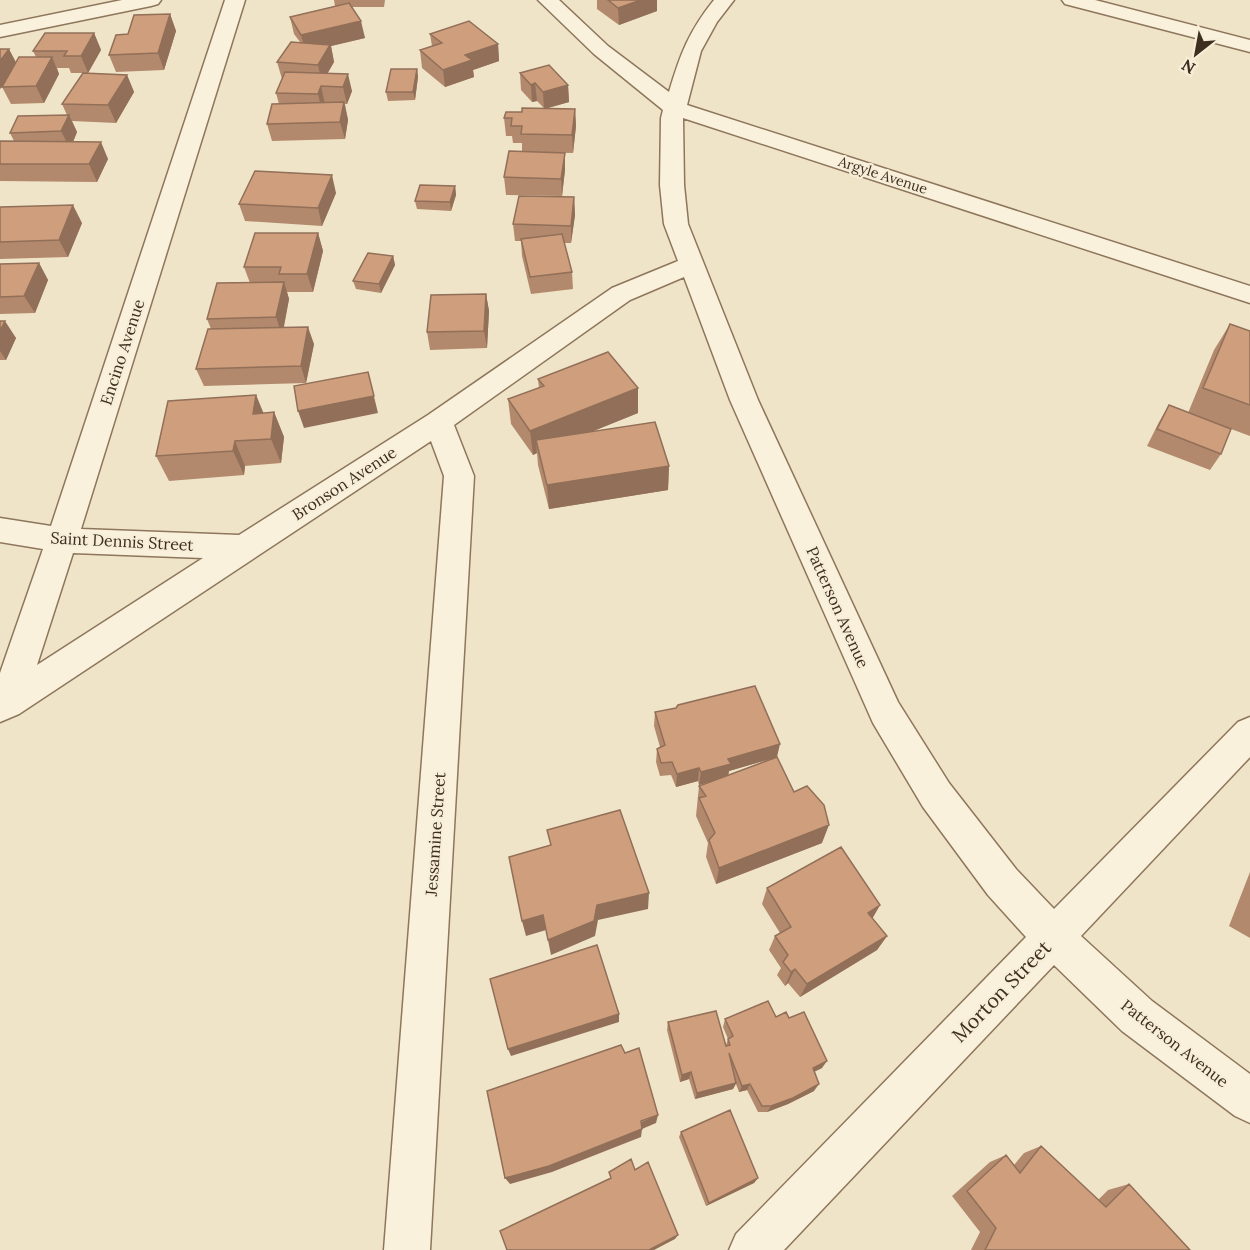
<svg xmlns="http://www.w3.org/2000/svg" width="1250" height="1250" font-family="Lora,serif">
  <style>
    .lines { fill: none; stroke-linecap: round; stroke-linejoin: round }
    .minor-casing { stroke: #8d765c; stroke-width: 3 }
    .minor { fill: #faf1dc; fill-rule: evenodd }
    .wall { fill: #b2896c }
    .shaded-wall { fill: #916f58 }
    .building { fill: #cf9f7d; stroke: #916f58; stroke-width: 1.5 }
    .labels { text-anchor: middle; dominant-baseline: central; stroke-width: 4.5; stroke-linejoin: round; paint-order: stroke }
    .far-street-label { font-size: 14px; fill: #3d2e20; stroke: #f7eed8 }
    .street-label { font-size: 16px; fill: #3d2e20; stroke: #f7eed8 }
    .near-street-label { font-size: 20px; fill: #3d2e20; stroke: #f7eed8 }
  </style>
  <rect width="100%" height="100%" fill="#f0e4c8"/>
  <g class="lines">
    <defs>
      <path id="minor" d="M122 0H161L158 4 151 6 0 37V25Z
        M225 0H245L81 529 239 535 428 415 612 288 678 261 664 224 660 185 661 118 663 110 594 54 538 0H559L608 46 669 92C680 55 689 31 714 0H734L717 22 701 51 687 105 1250 286V303L683 118 684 185 688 224 758 400 898 702 949 783 1016 869 1054 909 1238 722 1250 717V757L1081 936 1152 1001 1250 1074V1123L1235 1116 1122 1031 1054 965 784 1250H729L736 1234 1026 937 988 895 923 807 873 723 730 400 684 277 630 300 454 425 474 476 430 1250H384L444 476 431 441 19 714 0 722V673L43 549 0 542V518L51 526ZM73 553 203 558 37 665Z
        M1062 0H1095L1250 40V52L1065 4Z"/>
    </defs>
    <use href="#minor" class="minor-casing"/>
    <use href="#minor" class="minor"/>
  </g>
  <path class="wall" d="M334 0H385L384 7H352L365 38 331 46 334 62 327 74 352 91 347 104H345L348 120 345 139 272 141 267 124 279 104 276 93 282 79 277 62 300 42 294 34 290 17 335 6Z
    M597 0H657V11L619 25 597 9Z
    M170 14 176 31 164 70 116 72 109 55 128 34Z
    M94 33 101 50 88 73H71L69 68H57L59 74 44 103 11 104 2 87 4 84 0 89V49L16 63 36 57 33 51Z
    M430 34 498 44 499 61 473 70 474 77 445 87 422 68 420 50 432 46Z
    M417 69 418 77 415 100 388 101 386 92Z
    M520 73 568 85 569 102 548 108 575 109 576 126 573 153 522 152V143H513L512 136H506L504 118 522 112 544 108 537 101 532 102 521 90Z
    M127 75 134 92 116 123 72 121 77 132 73 142 108 159 97 182 0 181V141H14L10 133 67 115 62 104Z
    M565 153V170L562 196 506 195 504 177Z
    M455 186 456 195 451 211 417 209 415 201Z
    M336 193 322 226 245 221 239 204Z
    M574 197 575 215 571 243H564L572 272 573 289 531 294 522 256 521 241H515L513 224Z
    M0 207 82 223 68 257 0 259Z
    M318 233 323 251 313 292H287L289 299 284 327 314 344 306 383 204 386 196 369 211 329 207 319 250 283 244 267Z
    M393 256 395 265 381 293 356 289 353 281Z
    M39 263 48 280 35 313 0 314V264Z
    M486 294 489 311 487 348 430 350 427 332Z
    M0 321 16 338 6 360H0Z
    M1230 324 1250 331V436L1201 418 1221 454 1210 470 1147 446 1159 422 1169 405 1188 413 1214 350Z
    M538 379 638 413 591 432 669 466 668 490 549 509 538 465 537 453 533 455 511 424 508 399 539 388Z
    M256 395 263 413 274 412 284 437 281 463 245 466 244 475 169 481 156 456Z
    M655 712 777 757 729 771 728 775 794 792 822 843 716 884 706 857 708 843 696 816 699 786 712 781 699 785 698 781 676 787 671 775 660 776 656 762 657 749 660 747 654 726Z
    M1250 872V938L1229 926Z
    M767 888 880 905 872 918 887 936 877 950 800 997 788 983 785 986 777 975 781 968 769 950 775 936 780 933 762 904Z
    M776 1017 822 1068 814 1072V1091L788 1104 767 1112H758L747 1090 739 1092 736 1084 733 1089 695 1099 689 1079 680 1082 667 1030 668 1022 726 1045 728 1039 723 1027 725 1019Z
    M681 1132 758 1178 754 1183 706 1206 679 1137Z
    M1041 1146 1098 1200 1108 1190 1129 1184 1190 1250H971L980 1232 952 1196 990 1162 1006 1155 1014 1165 1024 1153Z"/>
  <path class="shaded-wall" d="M641 0H657V11L619 25 618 8Z
    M170 14 176 31 164 70 158 53Z
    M361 21 365 38 331 46 334 62 322 83 318 65 306 52 301 35Z
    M94 33 101 50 88 73 81 56Z
    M498 44 499 61 473 70 474 77 445 87 443 70 465 55Z
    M9 49 18 66 0 89V61Z
    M52 57 59 74 44 103 36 86Z
    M417 69 418 77 415 100 413 92Z
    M348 74 352 91 347 104 343 87Z
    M127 75 134 92 116 123 108 105Z
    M535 83 537 101 532 102 531 85Z
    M568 85 569 102 544 109 543 92Z
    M321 86 325 104 322 111 318 94Z
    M344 102 348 120 345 139 340 122Z
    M575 109 576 126 573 153 572 135Z
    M69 115 77 132 70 149 61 131Z
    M101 142 108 159 97 182 89 164Z
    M565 153V170L562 196 561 179Z
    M332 175 336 193 322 226 318 208Z
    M455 186 456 195 451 211 450 202Z
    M574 197 575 215 571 243V226Z
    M73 205 82 223 68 257 59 240Z
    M318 233 323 251 313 292 307 274Z
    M393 256 395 265 381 293 379 284Z
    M39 263 48 280 35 313 24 296Z
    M284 282 289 299 282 335 276 317Z
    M486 294 489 311 487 348 484 331Z
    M5 321 16 338 6 360 0 351V331Z
    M308 327 314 344 306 383 301 366Z
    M368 372 378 413 304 428 298 411Z
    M638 388V413L539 453 536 440 537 453 533 455 530 431Z
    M256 395 266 419 253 414Z
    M274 412 284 437 281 463 271 439Z
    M235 441 245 466 244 475 233 451Z
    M669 466 668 490 549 509 547 485Z
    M780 744 777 757 729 771 728 777 699 785 701 772 728 759Z
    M699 768 698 781 676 787 677 774Z
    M829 825 822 843 716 884 719 868Z
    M649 893 648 909 598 920 595 936 551 955 548 940 597 905Z
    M880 905 871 921 868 913Z
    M543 915 546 930 526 936 522 921Z
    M887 936 877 950 800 997 807 984Z
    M795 969 788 983 785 986 791 972Z
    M619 1014V1022L511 1056 508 1049Z
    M827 1061 822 1068 807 1075 813 1068Z
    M691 1072 689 1079 680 1082 682 1075Z
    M736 1083 733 1089 695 1099 697 1093Z
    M750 1084 747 1090 739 1092 742 1086Z
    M819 1084 814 1091 788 1104 767 1112 771 1106Z
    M658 1115 656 1123 642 1129 641 1137 552 1172 510 1184 505 1178Z
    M758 1178 754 1183 706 1206 709 1203Z
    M678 1235 675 1239 654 1250H649Z"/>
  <path class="building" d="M608 0H641L618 8Z
    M349 3 361 21 301 35 290 17Z
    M170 14 158 53 109 55 116 35 128 34 134 15Z
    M469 21 498 44 465 55 472 60 443 70 420 50 442 43 430 34Z
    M45 33H94L81 56H64L67 51H33Z
    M291 42 330 45 318 65 277 62Z
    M0 49H9L0 61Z
    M19 57H52L36 86 2 87Z
    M549 65 568 85 543 92 535 83 531 85 520 73Z
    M391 69H417L413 92H386Z
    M285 72 348 74 343 87 321 86 318 94 276 93Z
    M83 73 127 75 108 105 62 104Z
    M344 102 340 122 267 124 272 104Z
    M522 108 575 109 572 135 521 134 522 126H511L512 118H504L506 112H522Z
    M69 115 61 131 10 133 18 116Z
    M0 141 101 142 89 164H0Z
    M509 151 565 153 561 179 504 177Z
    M255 171 332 175 318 208 239 204Z
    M420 185 455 186 450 202 415 201Z
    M519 196 574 197 571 226 513 224Z
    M73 205 59 240 0 242V207Z
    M255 233H318L307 274H279L281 267H244Z
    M562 234 572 272 530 277 521 239Z
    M368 253 393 256 379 284 353 281Z
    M39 263 24 296 0 297V264Z
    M284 282 276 317 207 319 217 283Z
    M486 294 484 331 427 332 431 295Z
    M0 321H5L0 331Z
    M1230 324 1250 331V405L1203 388Z
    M308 327 301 366 196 369 208 329Z
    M608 352 638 388 530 431 508 399 544 386 538 379Z
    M368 372 374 396 298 411 294 386Z
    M256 395 253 414 274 412 271 439 235 441 233 451 156 456 168 401Z
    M1169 405 1231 429 1221 454 1157 429Z
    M655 422 669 466 547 485 536 440Z
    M755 686 780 744 728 759 731 764 701 772 699 768 677 774 672 762 661 763 657 749 665 745 655 712 676 708 678 705Z
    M777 757 794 792 807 786 824 805 829 825 719 868 709 840 715 833 699 798 706 796 699 786Z
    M620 810 649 893 597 905 594 921 548 940 543 915 522 921 509 857 551 845 547 830Z
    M841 847 880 905 868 913 887 936 807 984 795 969 791 972 783 962 788 955 775 936 791 927 767 888Z
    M597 945 619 1014 508 1049 490 979Z
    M768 1001 776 1017 786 1012 789 1018 804 1012 827 1061 813 1068 819 1084 793 1098 771 1106H762L750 1084 742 1086 729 1053 736 1083 697 1093 691 1072 682 1075 668 1022 716 1011 726 1046 730 1045 728 1039 733 1036 725 1019Z
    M621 1045 625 1053 639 1048 658 1115 641 1121 642 1129 549 1166 505 1178 487 1091Z
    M730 1110 758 1178 709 1203 681 1132Z
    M1041 1146 1106 1207 1129 1184 1190 1250H985L996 1228 967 1191 1006 1155 1020 1173Z
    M631 1159 635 1170 648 1162 678 1235 649 1250H507L500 1231 611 1178 609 1172Z"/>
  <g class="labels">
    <g class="far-street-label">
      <text transform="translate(883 175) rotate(18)">Argyle Avenue</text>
    </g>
    <g class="street-label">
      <text transform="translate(122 352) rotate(-72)">Encino Avenue</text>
      <text transform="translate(344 483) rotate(-33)">Bronson Avenue</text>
      <text transform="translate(122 541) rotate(3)">Saint Dennis Street</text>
      <text transform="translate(838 607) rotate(66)">Patterson Avenue</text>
      <text transform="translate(435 834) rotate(-86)">Jessamine Street</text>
      <text transform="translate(1175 1043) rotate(38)">Patterson Avenue</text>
    </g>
    <g class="near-street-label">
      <text transform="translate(1001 991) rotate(-46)">Morton Street</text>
    </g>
  </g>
  <g transform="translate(1196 54) rotate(211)" stroke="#f7eed8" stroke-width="4.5" paint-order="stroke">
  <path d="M0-4.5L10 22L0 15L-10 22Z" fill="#3d2e20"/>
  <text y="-9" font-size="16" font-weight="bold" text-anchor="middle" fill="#3d2e20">N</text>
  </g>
</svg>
